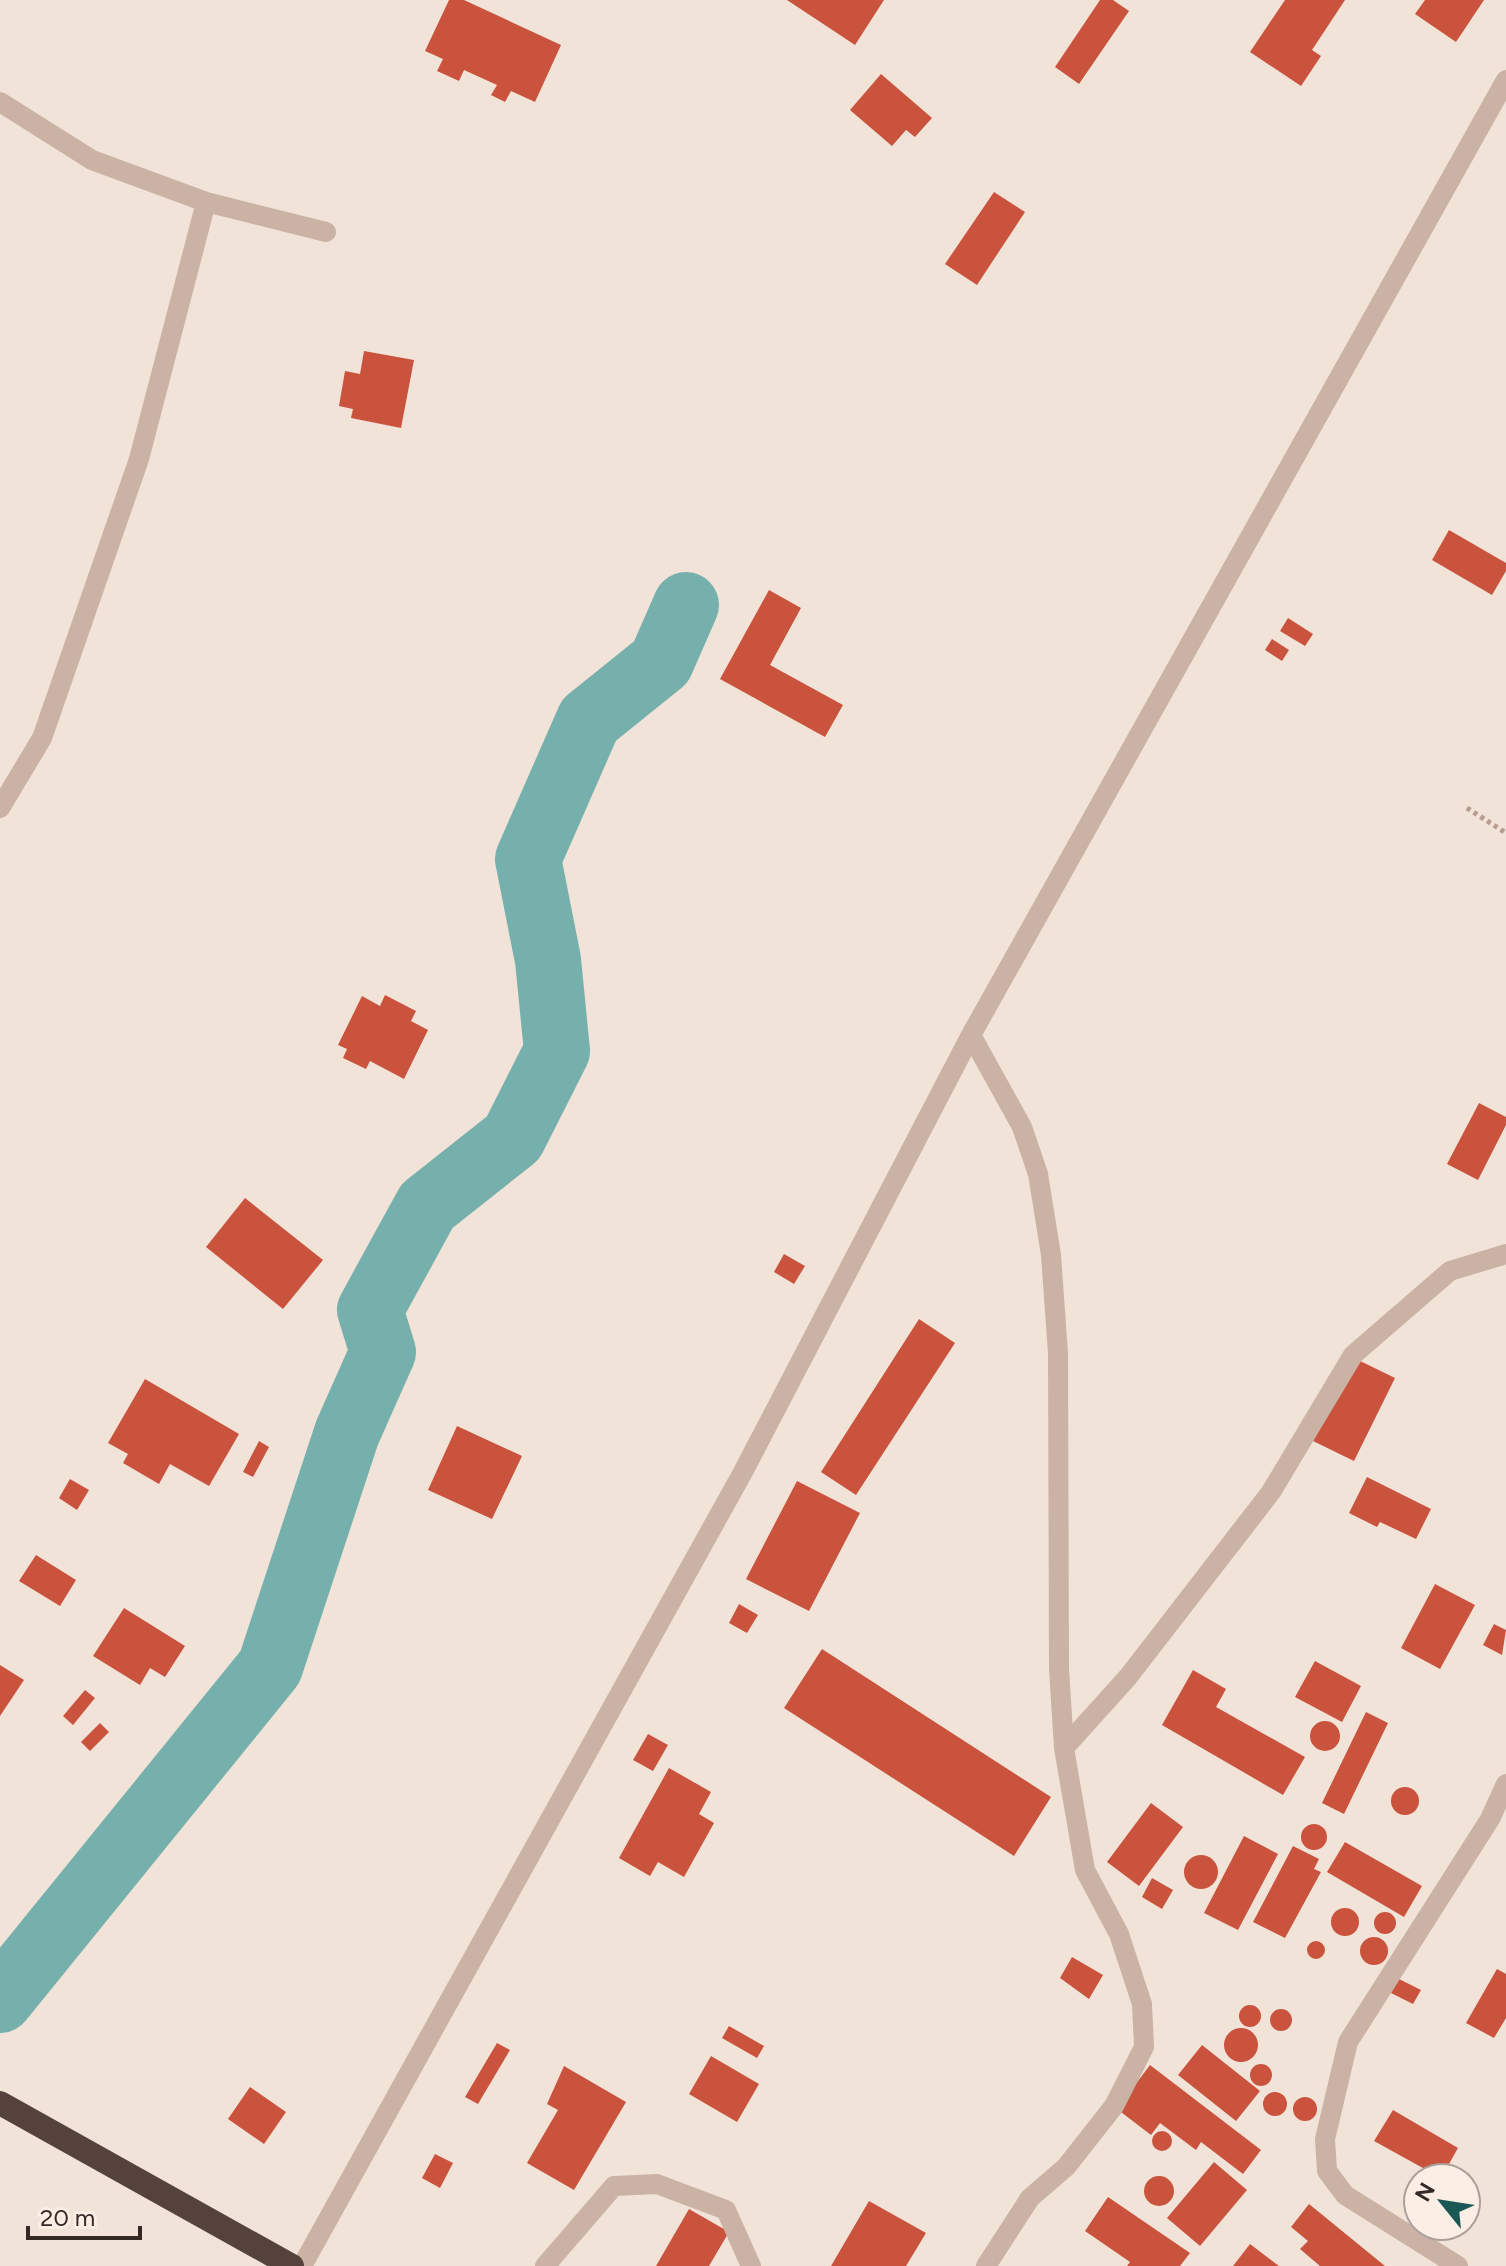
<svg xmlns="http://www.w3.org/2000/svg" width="1506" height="2266" font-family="Figtree,sans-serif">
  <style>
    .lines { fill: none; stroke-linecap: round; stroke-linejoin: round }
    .river { stroke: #76b0ad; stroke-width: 66 }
    .building { fill: #ca533e }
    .path { stroke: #b69c8e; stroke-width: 5; stroke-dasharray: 4 4; stroke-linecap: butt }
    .minor { stroke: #cab2a4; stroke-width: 20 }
    .highway { stroke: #56423d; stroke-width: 24 }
  </style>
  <rect width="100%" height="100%" fill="#f2e3d8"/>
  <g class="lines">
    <path class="river" d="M0 2000 270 1667 347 1433 383 1352 370 1310 427 1206 513 1138 557 1051 548 960 528 859 589 720 661 662 686 605"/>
  </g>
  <path class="building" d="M449 0H464L561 45 535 102 511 91 505 102 491 95 497 85 464 70 459 81 437 71 443 59 425 51Z
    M787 0H884L855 45Z
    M1100 0H1113L1129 11 1079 84 1055 67Z
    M1285 0H1345L1312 50 1321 56 1301 86 1250 52Z
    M1425 0H1484L1456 42 1415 14Z
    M881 74 932 118 915 137 906 130 892 146 850 110Z
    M994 192 1025 212 977 285 945 264Z
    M364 351 414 360 401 428 351 418 353 409 339 406 345 371 360 374Z
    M1449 530 1506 563V571L1492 595 1432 560Z
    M769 590 801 608 770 665 843 705 825 737 720 679Z
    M1288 618 1313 634 1305 646 1280 631Z
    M1272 639 1289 650 1282 661 1265 650Z
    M385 995 416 1011 411 1021 428 1030 404 1079 370 1061 366 1069 343 1058 347 1049 338 1045 362 996 380 1006Z
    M1479 1103 1506 1117V1125L1478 1180 1447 1164Z
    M245 1198 323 1260 283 1309 206 1247Z
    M784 1254 805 1266 794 1284 774 1272Z
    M919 1319 955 1343 856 1495 821 1472Z
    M1354 1358 1395 1378 1354 1461 1313 1441Z
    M145 1379 239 1434 209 1486 170 1464 159 1484 123 1463 128 1454 108 1443Z
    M457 1426 522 1456 492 1519 428 1490Z
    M259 1441 269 1447 253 1477 243 1472Z
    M1367 1477 1431 1509 1416 1539 1380 1522 1377 1527 1349 1513Z
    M70 1479 89 1490 77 1510 59 1498Z
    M797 1481 860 1513 809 1611 746 1579Z
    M36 1555 76 1580 60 1606 19 1581Z
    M1435 1584 1475 1605 1440 1669 1401 1648Z
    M739 1604 758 1615 747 1633 729 1623Z
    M124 1608 185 1646 165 1677 150 1668 140 1685 93 1656Z
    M1494 1624 1506 1630 1502 1655 1483 1645Z
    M822 1649 1051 1797 1014 1856 784 1708Z
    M1315 1661 1361 1686 1342 1722 1295 1697Z
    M0 1665 24 1680 0 1716Z
    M1193 1670 1226 1689 1216 1707 1305 1757 1283 1795 1162 1725Z
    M85 1690 95 1698 73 1725 63 1716Z
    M1366 1712 1388 1723 1344 1814 1322 1803Z
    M1310 1736a15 15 0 1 1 30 0a15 15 0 1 1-30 0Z
    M100 1723 109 1732 90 1751 81 1742Z
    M648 1734 668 1745 653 1771 633 1760Z
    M669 1768 711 1792 699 1814 714 1823 684 1877 658 1862 650 1876 619 1858Z
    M1391 1801a14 14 0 1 1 28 0a14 14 0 1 1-28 0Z
    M1151 1803 1183 1827 1139 1886 1107 1862Z
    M1301 1837a13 13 0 1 1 26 0a13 13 0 1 1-26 0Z
    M1244 1836 1278 1854 1238 1930 1204 1913Z
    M1345 1842 1422 1886 1404 1917 1327 1872Z
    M1293 1846 1319 1859 1314 1869 1321 1872 1285 1938 1253 1922Z
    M1184 1872a17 17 0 1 1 34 0a17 17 0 1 1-34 0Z
    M1152 1878 1173 1890 1162 1909 1142 1897Z
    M1331 1922a14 14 0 1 1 28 0a14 14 0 1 1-28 0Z
    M1374 1923a11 11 0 1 1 22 0a11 11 0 1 1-22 0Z
    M1360 1951a14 14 0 1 1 28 0a14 14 0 1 1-28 0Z
    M1307 1950a9 9 0 1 1 18 0a9 9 0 1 1-18 0Z
    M1072 1957 1103 1975 1089 1999 1060 1978Z
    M1497 1969 1506 1974V2018L1494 2038 1466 2023Z
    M1399 1979 1421 1990 1413 2004 1391 1993Z
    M1239 2016a11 11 0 1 1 22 0a11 11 0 1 1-22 0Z
    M1270 2020a11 11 0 1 1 22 0a11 11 0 1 1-22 0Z
    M729 2026 764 2046 757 2058 722 2038Z
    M1224 2045a17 17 0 1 1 34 0a17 17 0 1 1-34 0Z
    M497 2043 510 2050 478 2104 465 2097Z
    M1202 2045 1260 2091 1236 2121 1178 2075Z
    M711 2056 759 2084 737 2122 689 2094Z
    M1250 2075a11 11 0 1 1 22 0a11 11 0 1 1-22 0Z
    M1150 2065 1261 2150 1243 2174 1201 2142 1196 2150 1160 2123 1151 2135 1117 2109Z
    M564 2066 626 2102 574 2190 527 2163 558 2110 547 2104Z
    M250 2087 286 2112 264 2144 228 2119Z
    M1263 2104a12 12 0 1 1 24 0a12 12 0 1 1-24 0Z
    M1293 2109a12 12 0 1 1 24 0a12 12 0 1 1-24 0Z
    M1393 2110 1458 2148 1441 2178 1374 2141Z
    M1152 2141a10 10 0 1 1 20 0a10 10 0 1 1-20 0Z
    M435 2154 453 2163 440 2188 422 2178Z
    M1214 2162 1247 2190 1200 2246 1167 2218Z
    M1144 2191a15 15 0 1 1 30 0a15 15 0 1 1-30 0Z
    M1108 2197 1190 2253 1180 2266H1127L1130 2262 1085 2231Z
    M869 2201 926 2233 906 2266H831Z
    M1309 2204 1385 2266H1320L1300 2249 1308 2241 1291 2227Z
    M689 2209 729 2232 709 2266H656Z
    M1250 2244 1279 2266H1233Z"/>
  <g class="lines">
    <path class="path" d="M1467 808 1506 833"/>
    <path class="minor" d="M0 102 92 160 206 202 326 232
      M0 808 42 738 139 459 206 202
      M971 1035 1022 1127 1038 1174 1051 1255 1058 1353 1059 1669 1064 1748 1085 1870 1119 1934 1142 2004 1144 2047 1114 2106 1066 2167 1030 2198 986 2266
      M1064 1748 1128 1677 1271 1492 1353 1355 1450 1271 1506 1254
      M302 2266 743 1472 971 1035 1506 80
      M545 2266 614 2186 657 2184 726 2210 751 2266
      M1458 2266 1345 2195 1327 2171 1325 2139 1348 2042 1490 1819 1506 1784"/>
    <path class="highway" d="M0 2103 292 2266"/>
  </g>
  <g transform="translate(1442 2202) rotate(300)"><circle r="38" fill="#faeee5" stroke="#ab9f99" stroke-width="2"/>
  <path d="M0-6L14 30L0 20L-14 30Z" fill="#1a5856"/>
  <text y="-12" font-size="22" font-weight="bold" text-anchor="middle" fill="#352926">N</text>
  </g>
  <path d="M28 2226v12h112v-12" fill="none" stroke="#352926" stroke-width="4"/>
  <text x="40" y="2226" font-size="24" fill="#352926" stroke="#faeee5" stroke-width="6" paint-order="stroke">20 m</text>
</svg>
